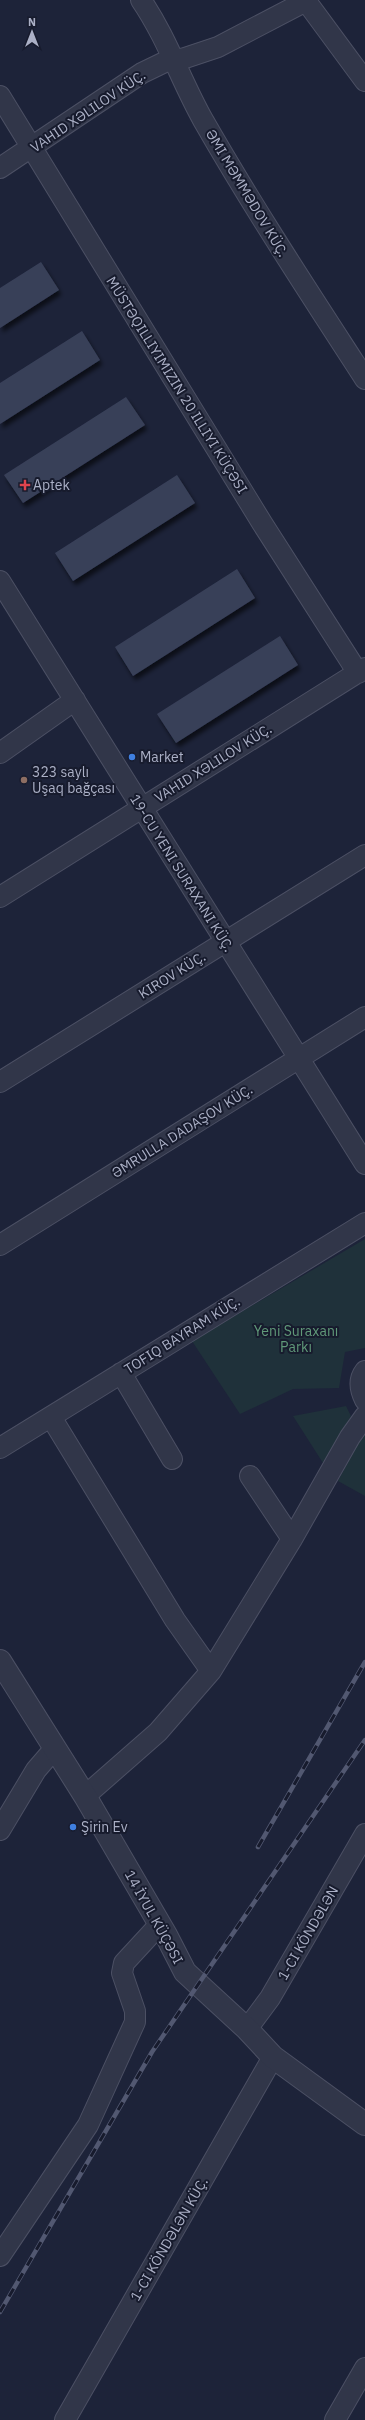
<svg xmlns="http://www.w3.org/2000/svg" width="365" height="2420" font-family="'IBM Plex Sans',sans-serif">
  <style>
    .green { fill: #1f313a }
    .building { fill: #394059; filter: url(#shadow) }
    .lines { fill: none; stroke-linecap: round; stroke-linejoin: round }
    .minor-casing { stroke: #4c5064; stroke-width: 22 }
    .tertiary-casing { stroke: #4c5064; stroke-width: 24 }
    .minor { stroke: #313649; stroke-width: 20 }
    .tertiary { stroke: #313649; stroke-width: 22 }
    .rail-casing { stroke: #525871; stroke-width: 4.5 }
    .rail { stroke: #171b2d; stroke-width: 3; stroke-dasharray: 9; stroke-linecap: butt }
    .health-dot { fill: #e0444e; stroke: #171b2d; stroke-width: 1.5 }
    .shop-dot { fill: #3f7fe0; stroke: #171b2d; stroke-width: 1.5 }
    .education-dot { fill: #8d6e63; stroke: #171b2d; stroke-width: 1.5 }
    .labels { text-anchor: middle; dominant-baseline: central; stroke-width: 4; stroke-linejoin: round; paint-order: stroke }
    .street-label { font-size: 14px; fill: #abb0c6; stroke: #171b2d }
    .poi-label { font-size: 14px; fill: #abb0c6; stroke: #171b2d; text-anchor: start }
    .park-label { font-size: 14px; fill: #609979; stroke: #171b2d }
  </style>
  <defs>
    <filter id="shadow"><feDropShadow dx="2.5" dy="4.5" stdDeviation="2" flood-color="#0009"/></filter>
  </defs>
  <rect width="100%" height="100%" fill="#1d2339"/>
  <path class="green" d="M365 1239V1348L345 1352 339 1388 293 1389 240 1414 192 1341Z
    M346 1406 351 1416 323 1463 293 1416Z
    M365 1430V1496L338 1481Z"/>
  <path class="building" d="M41 262 59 290 0 328V288Z
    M82 331 100 360 0 424V383Z
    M126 397 145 425 23 503 4 475Z
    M177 475 195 503 73 581 55 553Z
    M237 569 255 598 133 676 115 647Z
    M280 636 298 665 176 743 157 714Z"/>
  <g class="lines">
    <defs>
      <path id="minor" d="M141 0C167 38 181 81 203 120 254 209 310 294 365 379
        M306 1 365 81
        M0 96 262 523 358 673
        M0 168 142 73 173 58 182 59 218 47 308 0
        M0 581 365 1164
        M0 753 75 700
        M0 897 365 668
        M0 1082 365 855
        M0 1245 365 1017
        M365 1371C358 1380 360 1390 365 1400
        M121 1373 172 1459
        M51 1417 175 1620 211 1671
        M0 1448 365 1223
        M250 1476 292 1539
        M85 1796 158 1732 211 1671 292 1539 350 1437 365 1416
        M0 1830 36 1770 55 1748
        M247 2029 270 1998 365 1834
        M0 2256 88 2125 135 2022V2011L122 1973 124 1963 160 1924
        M65 2420 273 2057
        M335 2420 365 2368"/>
      <path id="tertiary" d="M0 1661 85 1796 166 1935 185 1972 247 2029 273 2057 365 2124"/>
    </defs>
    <use href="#minor" class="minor-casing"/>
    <use href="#tertiary" class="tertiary-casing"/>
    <use href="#minor" class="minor"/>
    <use href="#tertiary" class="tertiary"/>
    <defs>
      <path id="rail" d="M258 1847 365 1662
        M0 2312 152 2052 365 1740"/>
    </defs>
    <use href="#rail" class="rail-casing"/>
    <use href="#rail" class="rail"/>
  </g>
  <path class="health-dot" d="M23 479h4v4h4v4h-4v4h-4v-4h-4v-4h4z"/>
  <g class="shop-dot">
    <circle cx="132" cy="757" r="4"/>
    <circle cx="73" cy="1827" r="4"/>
  </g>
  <circle class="education-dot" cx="24" cy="780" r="4"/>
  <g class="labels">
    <g class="street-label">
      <text transform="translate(88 111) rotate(-34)">VAHID XƏLILOV KÜÇ.</text>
      <text transform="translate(247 193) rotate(59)">ƏMI MƏMMƏDOV KÜÇ.</text>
      <text transform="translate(177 385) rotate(58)">MÜSTƏQILLIYIMIZIN 20 ILLIYI KÜÇƏSI</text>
      <text transform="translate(213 763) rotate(-32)">VAHID XƏLILOV KÜÇ.</text>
      <text transform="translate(182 873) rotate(58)">19-CU YENI SURAXANI KÜÇ.</text>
      <text transform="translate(172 975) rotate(-32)">KIROV KÜÇ.</text>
      <text transform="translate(182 1131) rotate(-32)">ƏMRULLA DADAŞOV KÜÇ.</text>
      <text transform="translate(182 1335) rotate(-32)">TOFIQ BAYRAM KÜÇ.</text>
      <text transform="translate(154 1917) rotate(61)">14 İYUL KÜÇƏSI</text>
      <text transform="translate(308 1933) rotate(-60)">1-CI KÖNDƏLƏN</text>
      <text transform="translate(169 2239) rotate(-60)">1-CI KÖNDƏLƏN KÜÇ.</text>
    </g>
    <g class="poi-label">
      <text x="33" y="485">Aptek</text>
      <text x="140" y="757">Market</text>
      <text x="32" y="772">323 saylı<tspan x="32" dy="16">Uşaq bağçası</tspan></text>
      <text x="81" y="1827">Şirin Ev</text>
    </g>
    <g class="park-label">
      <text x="296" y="1331">Yeni Suraxanı<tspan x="296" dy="16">Parkı</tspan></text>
    </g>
  </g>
  <g transform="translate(32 32)" stroke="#171b2d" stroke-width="3" paint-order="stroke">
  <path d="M0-3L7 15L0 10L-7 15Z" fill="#abb0c6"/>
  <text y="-6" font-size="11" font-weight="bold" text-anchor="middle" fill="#abb0c6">N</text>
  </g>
</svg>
